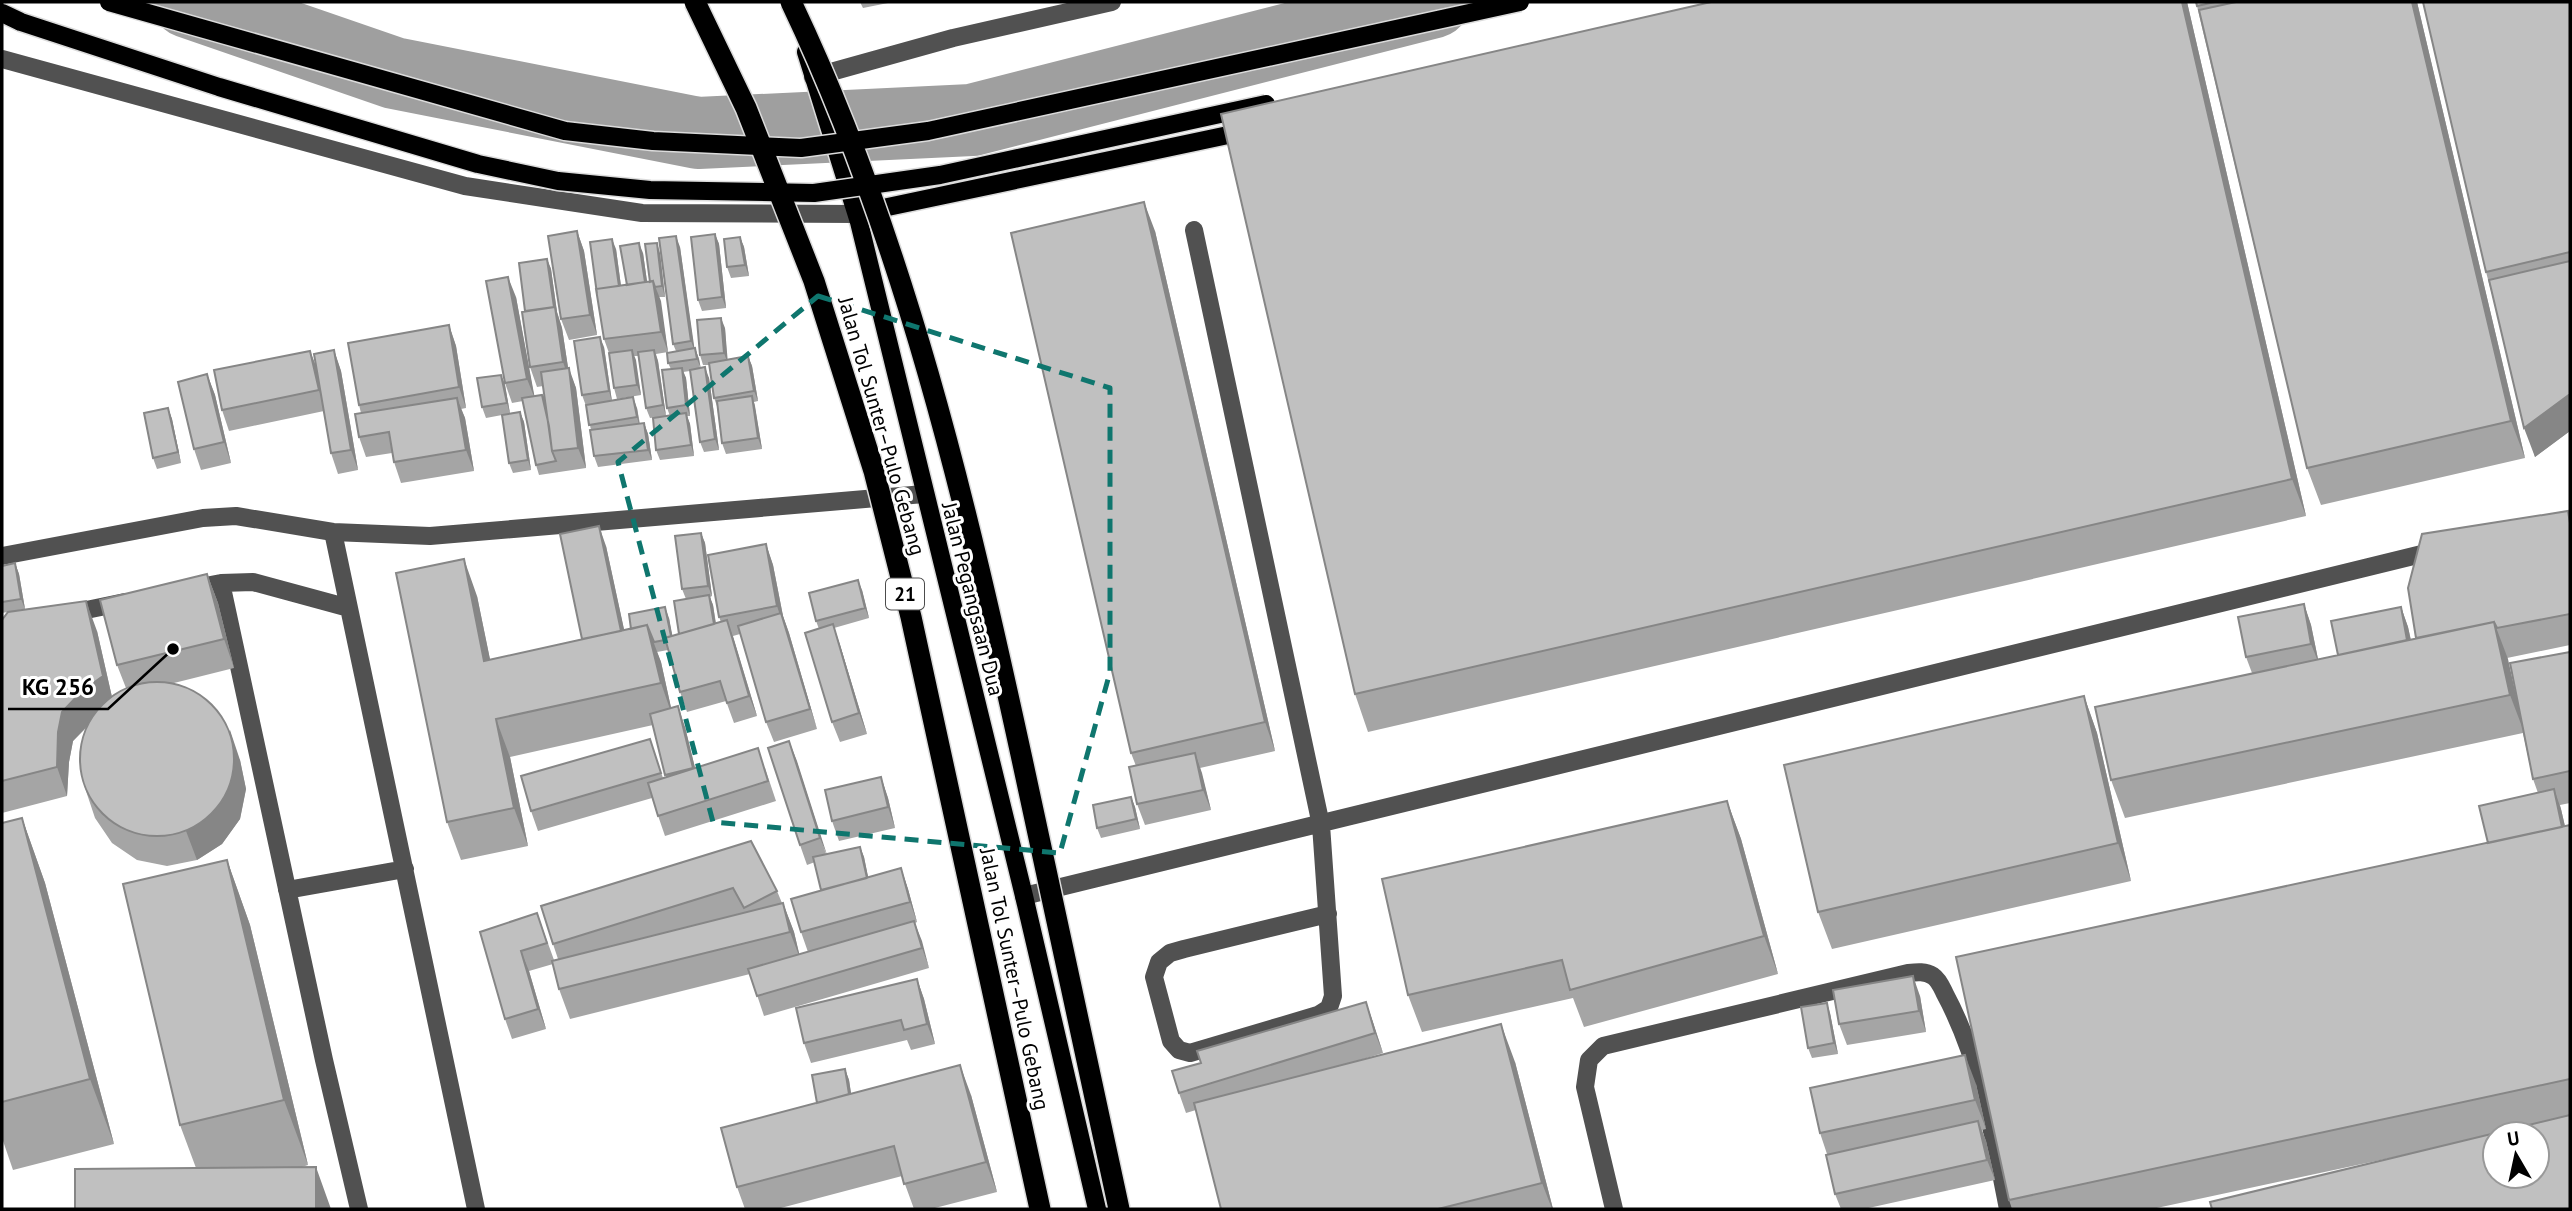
<svg xmlns="http://www.w3.org/2000/svg" width="2572" height="1211" font-family="'PT Sans',sans-serif">
  <style>
    .lines { fill: none; stroke-linecap: round; stroke-linejoin: round }
    .river { stroke: #9f9f9f; stroke-width: 72 }
    .major-casing { stroke: #dbdbdb; stroke-width: 21 }
    .minor { stroke: #515151; stroke-width: 18 }
    .major { stroke: #000; stroke-width: 18 }
    .major-bridge-casing { stroke: #dbdbdb; stroke-width: 21; stroke-linecap: butt }
    .highway-bridge-casing { stroke: #dbdbdb; stroke-width: 24; stroke-linecap: butt }
    .major-bridge { stroke: #000; stroke-width: 18 }
    .highway-bridge { stroke: #000; stroke-width: 21 }
    .wall { fill: #a5a5a5 }
    .shaded-wall { fill: #868686 }
    .building { fill: #c0c0c0; stroke: #868686; stroke-width: 2; fill-rule: evenodd }
    .marked { fill: none; stroke: #0f766e; stroke-width: 5; stroke-dasharray: 14 9; stroke-linejoin: round }
    .labels { text-anchor: middle; dominant-baseline: central; stroke-width: 6; stroke-linejoin: round; paint-order: stroke }
    .shield { fill: #fff; stroke: #4c4c4c; stroke-width: 2 }
    .shield-label { font-size: 19px; font-weight: bold; fill: #000 }
    .street-label { font-size: 21px; fill: #000; stroke: #fff }
    .leader { fill: none; stroke: #000; stroke-width: 2.5 }
    .callout-dot { fill: #000; stroke: #fff; stroke-width: 2.5 }
    .callout-label { font-size: 23px; text-anchor: middle; font-weight: bold; fill: #000; stroke: #fff; stroke-width: 6; stroke-linejoin: round; paint-order: stroke }
  </style>
  <rect width="100%" height="100%" fill="#fff"/>
  <g class="lines">
    <path class="river" d="M188 2 394 73 698 133 972 120 1434 2"/>
    <defs>
      <path id="major" d="M2 13 21 22
        M806 52 859 222 1024 896 1097 1209
        M864 212 1247 131"/>
    </defs>
    <use href="#major" class="major-casing"/>
    <path class="minor" d="M2 59 465 186 642 213 856 214
      M813 77 953 38 1112 2
      M1194 230 1321 825 1333 996 1329 1008 1318 1015 1190 1053 1179 1050 1171 1041 1154 977 1159 962 1170 953 1184 949 1328 914
      M333 532 349 608
      M2 556 203 518 236 516 333 532 430 536 924 494
      M221 583 324 1060 359 1209
      M190 589 221 583 253 582 349 608 476 1209
      M67 614 125 602
      M287 890 405 869
      M1024 896 2438 550
      M1614 1209 1585 1087 1589 1060 1603 1046 1908 973C1917 972 1925 971 1933 976 1939 980 1942 988 1945 994 1980 1059 1994 1138 2008 1209"/>
    <use href="#major" class="major"/>
    <defs>
      <path id="major-bridge" d="M109 2 565 131 653 141 801 148 928 131 1520 2
        M21 22 219 87 478 164 558 181 650 190 814 193 940 175 1266 104"/>
      <path id="highway-bridge" d="M695 2 746 108 814 281 874 471 911 617 1040 1209
        M791 2C905 241 966 502 1022 759 1054 909 1087 1059 1119 1209"/>
    </defs>
    <use href="#major-bridge" class="major-bridge-casing"/>
    <use href="#highway-bridge" class="highway-bridge-casing"/>
    <use href="#major-bridge" class="major-bridge"/>
    <use href="#highway-bridge" class="highway-bridge"/>
  </g>
  <path class="wall" d="M860 2H893L863 8Z
    M1711 2H2187L2306 516 1368 732 1355 694Z
    M2196 2H2417L2525 458 2321 505 2307 468Z
    M2570 2V431L2535 457 2486 272Z
    M577 231 584 251 597 335 569 340 561 319Z
    M1155 231 1275 751 1200 768 1211 810 1145 825 1137 804 1136 766 1131 753Z
    M715 234 719 244 726 308 702 311 698 300Z
    M740 237 744 247 749 276 731 278 727 267Z
    M680 247 694 349 695 348 699 359 700 368 709 378 719 450 704 452 700 442 690 371 683 372 686 378 690 416H687L690 424 694 456 660 460 656 450 670 416 667 408 671 369 668 363 676 351 673 344Z
    M616 249 621 286 627 285 643 253 647 282H650L660 253 665 297H659L668 352 656 354 658 361 666 416 650 418 646 408 638 356H634L641 395 617 399 614 388 609 353 604 339Z
    M547 259 551 269 557 312 562 328 568 368 576 388 586 468 539 475 536 465 523 401 512 403 505 383 516 297 534 396 546 403 543 386 537 387 530 367 525 312Z
    M449 325 456 346 466 408 461 409 465 418 474 471 401 483 394 462 392 453 366 457 359 437 361 413 359 405Z
    M725 328 727 360 748 356 752 366 758 401 754 402 762 449 726 454 722 443 717 406 714 398 709 365H703L700 355Z
    M604 347 612 401 637 408 640 424 644 423 648 434 652 460 598 467 594 456 591 430 586 406 582 395Z
    M334 350 341 371 358 470 338 474 331 453 324 411 229 431 222 410 310 351 316 367Z
    M207 374 215 395 231 463 201 470 194 449Z
    M501 375 505 385 510 413 520 412 524 422 531 470 513 473 509 463 502 415 486 418 482 407Z
    M168 408 172 419 181 463 157 469 153 458Z
    M2570 516V645L2507 658 2518 704 2570 652V803L2560 805 2565 826 2570 825V1209L2404 1155 2152 1209H2012L2009 1200 2488 843 2538 793 2533 779 2523 733 2125 818 2111 780 2252 673 2246 657 2304 604 2311 625 2318 659 2338 655 2401 607 2408 627 2411 640 2416 638Z
    M701 533 705 543 712 596 710 597 713 605 716 623 721 622 719 617 766 544 773 565 783 616 789 633 817 729 774 742 766 722 740 634 733 636 757 716 734 723 726 701 687 712 680 692 668 650 657 652 661 662 671 708 685 727 695 768H765L776 801 665 836 652 798 538 831 531 811 650 739 663 778 666 777 653 725 510 757 528 846 461 860 447 822 477 596 490 660 582 639 606 546 624 630 669 618 672 636 679 634 686 599 682 589Z
    M15 563 19 574 25 609 2 613V566Z
    M207 574 218 603 234 668 170 684 240 760 246 789 240 819 222 844 197 860 167 866 137 860 112 843 95 818 85 788V729L73 741 69 762 67 796 2 813V620L97 631 112 697 126 688 117 665Z
    M862 590 869 618 834 628 840 645 867 734 840 742 832 722 819 629 816 621Z
    M2084 696 2097 733 2131 881 1832 949 1818 912Z
    M789 741 826 854 860 847 864 857 868 877 901 868 908 889 917 922 915 923 929 968 764 1016 750 974 570 1019 559 989 553 964 529 971 546 1029 512 1039 505 1019 480 932 537 913 554 960 558 959 553 944 751 841 777 891 782 903H783L794 932 799 954 808 952 801 932 821 890 815 862 807 865 800 845Z
    M881 777 888 798 895 828 839 841 832 821Z
    M1131 797 1135 807 1140 829 1101 838 1097 828Z
    M1727 801 1741 839 1778 974 1584 1027 1573 998 1422 1032 1408 995Z
    M22 818 45 883 114 1144 13 1170 2 1138V823Z
    M227 860 250 925 308 1165 299 1168H196L180 1125Z
    M917 979 924 999 935 1044 911 1050 907 1040 811 1063 804 1043Z
    M1920 996 1926 1032 1847 1045 1839 1024Z
    M1366 1002 1383 1053 1360 1060 1515 1062 1553 1209H1221L1196 1110 1186 1113 1179 1093Z
    M1830 1013 1838 1054 1812 1058 1808 1048Z
    M845 1069 849 1080 851 1094 971 1095 997 1192 931 1209H914L902 1176 777 1209H745L737 1187 817 1103Z
    M1976 1084 1986 1129 1982 1130 1986 1141 1995 1180 1864 1209H1841L1835 1194 1827 1154 1820 1133Z"/>
  <path class="shaded-wall" d="M2182 2H2187L2306 516 2292 479Z
    M2412 2H2417L2525 458 2511 421Z
    M1144 202 1155 231 1275 751 1265 722Z
    M577 231 584 251 597 335 590 315Z
    M715 234 719 244 726 308 722 297Z
    M676 236 680 247 695 352 691 341Z
    M740 237 744 247 749 276 745 265Z
    M612 239 616 249 623 301 619 291Z
    M639 243 643 253 649 295 645 285Z
    M657 243 660 253 665 297 662 286Z
    M547 259 551 269 557 312 562 328 570 380 569 368 576 388 586 468 578 448 570 382 563 362 554 307Z
    M508 277 516 297 535 399 527 379Z
    M653 281 661 301 668 352 661 332Z
    M721 318 725 328 728 364 724 353Z
    M449 325 456 346 466 408 459 387Z
    M600 337 604 347 612 402 609 391Z
    M695 348 699 359 701 369 697 359Z
    M334 350 341 371 358 470 351 450Z
    M632 350 636 360 641 395 637 385Z
    M654 350 658 361 666 416 663 405Z
    M310 351 318 371 326 411 319 390Z
    M748 356 752 366 758 401 754 391Z
    M705 367 709 378 719 450 715 439Z
    M682 368 686 378 690 416 686 405Z
    M207 374 215 395 231 463 224 442Z
    M501 375 505 385 510 414 507 403Z
    M2570 394V431L2535 457 2524 428Z
    M752 396 755 406 762 449 758 438Z
    M633 397 637 408 640 428 637 417Z
    M457 398 465 418 474 471 466 450Z
    M168 408 172 419 181 463 178 452Z
    M520 412 524 422 531 470 528 460Z
    M686 413 690 424 694 456 691 445Z
    M644 423 648 434 652 460 648 450Z
    M599 526 606 546 632 666 624 646Z
    M701 533 705 543 712 596 708 586Z
    M766 544 773 565 783 616 789 633 817 729 777 606Z
    M464 559 477 596 498 698 484 661Z
    M15 563 19 574 25 609 21 599Z
    M207 574 218 603 234 668 224 639Z
    M858 580 862 590 869 618 865 608Z
    M709 595 713 605 718 640 715 630Z
    M86 601 97 631 114 706 92 721 73 741 69 762 67 796 57 767 58 732Z
    M2304 604 2311 625 2319 664 2311 644Z
    M665 607 669 618 675 649 671 639Z
    M2401 607 2408 627 2418 675 2410 655Z
    M727 620 734 640 757 716 749 696Z
    M2494 622 2508 659 2524 732 2510 695Z
    M833 624 840 645 867 734 859 713Z
    M647 625 661 662 674 721 661 683Z
    M2084 696 2097 733 2131 881 2118 843Z
    M678 706 685 727 700 788 693 768Z
    M496 719 510 757 528 846 514 808Z
    M230 730 240 760 246 789 240 819 222 844 197 860 186 831Z
    M789 741 797 761 828 858 820 838Z
    M1195 753 1202 773 1211 810 1203 790Z
    M881 777 888 798 895 828 888 807Z
    M2554 789 2561 809 2570 849 2565 838Z
    M1131 797 1135 807 1140 829 1136 819Z
    M1727 801 1741 839 1778 974 1764 936Z
    M22 818 45 883 114 1144 90 1079Z
    M860 847 864 857 871 891 868 881Z
    M227 860 250 925 308 1165 284 1100Z
    M901 868 908 889 917 922 910 902Z
    M783 903 794 932 801 961 790 932Z
    M914 921 922 941 929 968 922 948Z
    M521 951 529 971 546 1029 538 1009Z
    M1913 976 1920 996 1926 1032 1919 1011Z
    M917 979 924 999 935 1044 927 1024Z
    M1366 1002 1373 1022 1383 1053 1375 1033Z
    M1827 1003 1830 1013 1838 1054 1834 1043Z
    M1501 1024 1515 1062 1553 1209H1552L1542 1183Z
    M1965 1055 1976 1084 1986 1129 1975 1100Z
    M960 1065 971 1095 997 1192 986 1162Z
    M845 1069 849 1080 855 1118 851 1108Z
    M1978 1121 1986 1141 1995 1180 1987 1160Z
    M316 1167 331 1209H316Z"/>
  <path class="building" d="M1711 2H2182L2292 479 1355 694 1221 114Z
    M2196 2H2215L2197 6Z
    M2236 2H2412L2511 421 2307 468 2199 10Z
    M2423 2H2570V252L2486 272Z
    M1144 202 1265 722 1131 753 1011 233Z
    M577 231 590 315 561 319 548 236Z
    M715 234 722 297 698 300 691 237Z
    M676 236 691 341 673 344 659 238Z
    M740 237 745 265 727 267 724 239Z
    M612 239 619 286 596 289 597 294 590 242Z
    M639 243 645 282 627 285 620 246Z
    M657 243 662 286 655 287 653 281 650 282 645 244Z
    M547 259 554 307 525 311 519 263Z
    M2570 261V394L2524 428 2489 280Z
    M508 277 527 379 505 383 486 281Z
    M653 281 661 332 604 339 596 289Z
    M555 307 563 362 530 367 522 312Z
    M721 318 724 353 700 355 697 320Z
    M449 325 459 387 359 405 348 343Z
    M600 337 609 391 582 395 574 341Z
    M695 348 697 359 668 363 667 353Z
    M334 350 351 450 331 453 314 354Z
    M632 350 637 385 614 388 609 353Z
    M654 350 663 405 646 408 638 352Z
    M310 351 319 390 222 410 214 370Z
    M748 356 754 391 714 398 709 363Z
    M705 367 715 439 700 442 690 370Z
    M569 368 578 448 552 451 541 372Z
    M682 368 686 405 667 408 662 370Z
    M207 374 224 442 194 449 178 382Z
    M501 375 507 403 482 407 477 378Z
    M542 395 549 426 552 451 556 461 536 465 522 398Z
    M752 396 758 438 722 443 717 401Z
    M633 397 637 417 589 425 586 405Z
    M457 398 466 450 394 462 389 432 359 437 355 414Z
    M168 408 178 452 153 458 144 413Z
    M520 412 528 460 509 463 502 415Z
    M686 413 691 445 656 450 653 418Z
    M644 423 648 450 594 456 590 430Z
    M2568 511 2570 523V614L2497 628 2494 622 2416 638 2408 588 2422 534Z
    M599 526 621 631 582 639 560 534Z
    M701 533 708 586 682 589 675 536Z
    M766 544 777 606 719 617 708 555Z
    M464 559 484 661 647 625 661 683 496 719 514 808 447 822 396 573Z
    M15 563 21 599 2 602V566Z
    M207 574 224 639 117 665 100 600Z
    M858 580 865 608 816 621 809 593Z
    M709 595 714 624 679 634 674 601Z
    M86 601 103 676 82 691 62 712 58 732 57 767 2 781V620L8 612Z
    M2304 604 2311 644 2246 657 2238 617Z
    M665 607 671 636 665 638V640L654 642 647 625 631 629 629 614Z
    M2401 607 2407 640 2338 655 2331 621Z
    M781 613 810 709 766 722 738 626Z
    M727 620 749 696 727 703 720 681 680 692 665 638Z
    M2494 622 2510 695 2111 780 2095 707Z
    M833 624 859 713 832 722 805 633Z
    M2570 652V771L2533 779 2510 663Z
    M80 759a77 77 0 1 1 154 0a77 77 0 1 1-154 0Z
    M2084 696 2118 843 1818 912 1784 765Z
    M678 706 693 768 665 775 650 714Z
    M650 739 661 773 531 811 521 776Z
    M789 741 820 838 800 845 768 748Z
    M758 748 768 781 658 816 648 783Z
    M1195 753 1203 790 1137 804 1129 767Z
    M881 777 888 807 832 821 825 790Z
    M2554 789 2562 827 2488 843 2479 806Z
    M1131 797 1136 819 1097 828 1093 805Z
    M1727 801 1764 936 1570 990 1562 960 1408 995 1382 879Z
    M22 818 90 1079 2 1102V823Z
    M2570 825V1079L2009 1200 1956 957Z
    M751 841 777 891 744 908 733 888 553 944 541 906Z
    M860 847 867 878 821 890 813 857Z
    M227 860 284 1100 180 1125 123 884Z
    M901 868 910 902 801 932 791 899Z
    M783 903 790 932 559 989 552 961Z
    M537 913 547 943 521 951 538 1009 505 1019 480 932Z
    M914 921 922 948 757 996 748 969Z
    M1913 976 1919 1011 1839 1024 1833 990Z
    M917 979 927 1024 904 1030 901 1020 804 1043 796 1008Z
    M1366 1002 1375 1033 1179 1093 1172 1071 1201 1063 1197 1051Z
    M1827 1003 1834 1043 1808 1048 1801 1007Z
    M1501 1024 1542 1183 1438 1209H1221L1194 1103Z
    M1965 1055 1975 1100 1820 1133 1810 1088Z
    M960 1065 986 1162 904 1184 894 1146 737 1187 721 1128Z
    M845 1069 849 1094 817 1103 812 1075Z
    M2570 1115V1209H2212L2210 1202ZM2495 1134H2537V1176H2495Z
    M1978 1121 1987 1160 1835 1194 1826 1155Z
    M316 1167V1209H75V1169Z"/>
  <path class="marked" d="M818 296 1110 388V672L1060 853 713 822 618 462Z"/>
  <g class="labels">
    <rect class="shield" x="886" y="578.5" width="38" height="31" rx="5"/>
    <g class="shield-label">
      <text x="905" y="594">21</text>
    </g>
    <g class="street-label">
      <text transform="translate(882 426) rotate(74)">Jalan Tol Sunter–Pulo Gebang</text>
      <text transform="translate(973 599) rotate(76)">Jalan Pegangsaan Dua</text>
      <text transform="translate(1015 979) rotate(78)">Jalan Tol Sunter–Pulo Gebang</text>
    </g>
  </g>
  <path class="leader" d="M173 649L108 709H8"/>
  <circle class="callout-dot" cx="173" cy="649" r="7"/>
  <g class="callout-label">
    <text x="58" y="695">KG 256</text>
  </g>
  <rect width="2572" height="1211" fill="none" stroke="#000000" stroke-width="7"/>
  <g transform="translate(2516 1155) rotate(351)"><circle r="33" fill="#ffffff" stroke="#999999" stroke-width="2"/>
  <path d="M0-5L12 26L0 18L-12 26Z" fill="#000000"/>
  <text y="-10" font-size="19" font-weight="bold" text-anchor="middle" fill="#000000">U</text>
  </g>
</svg>
